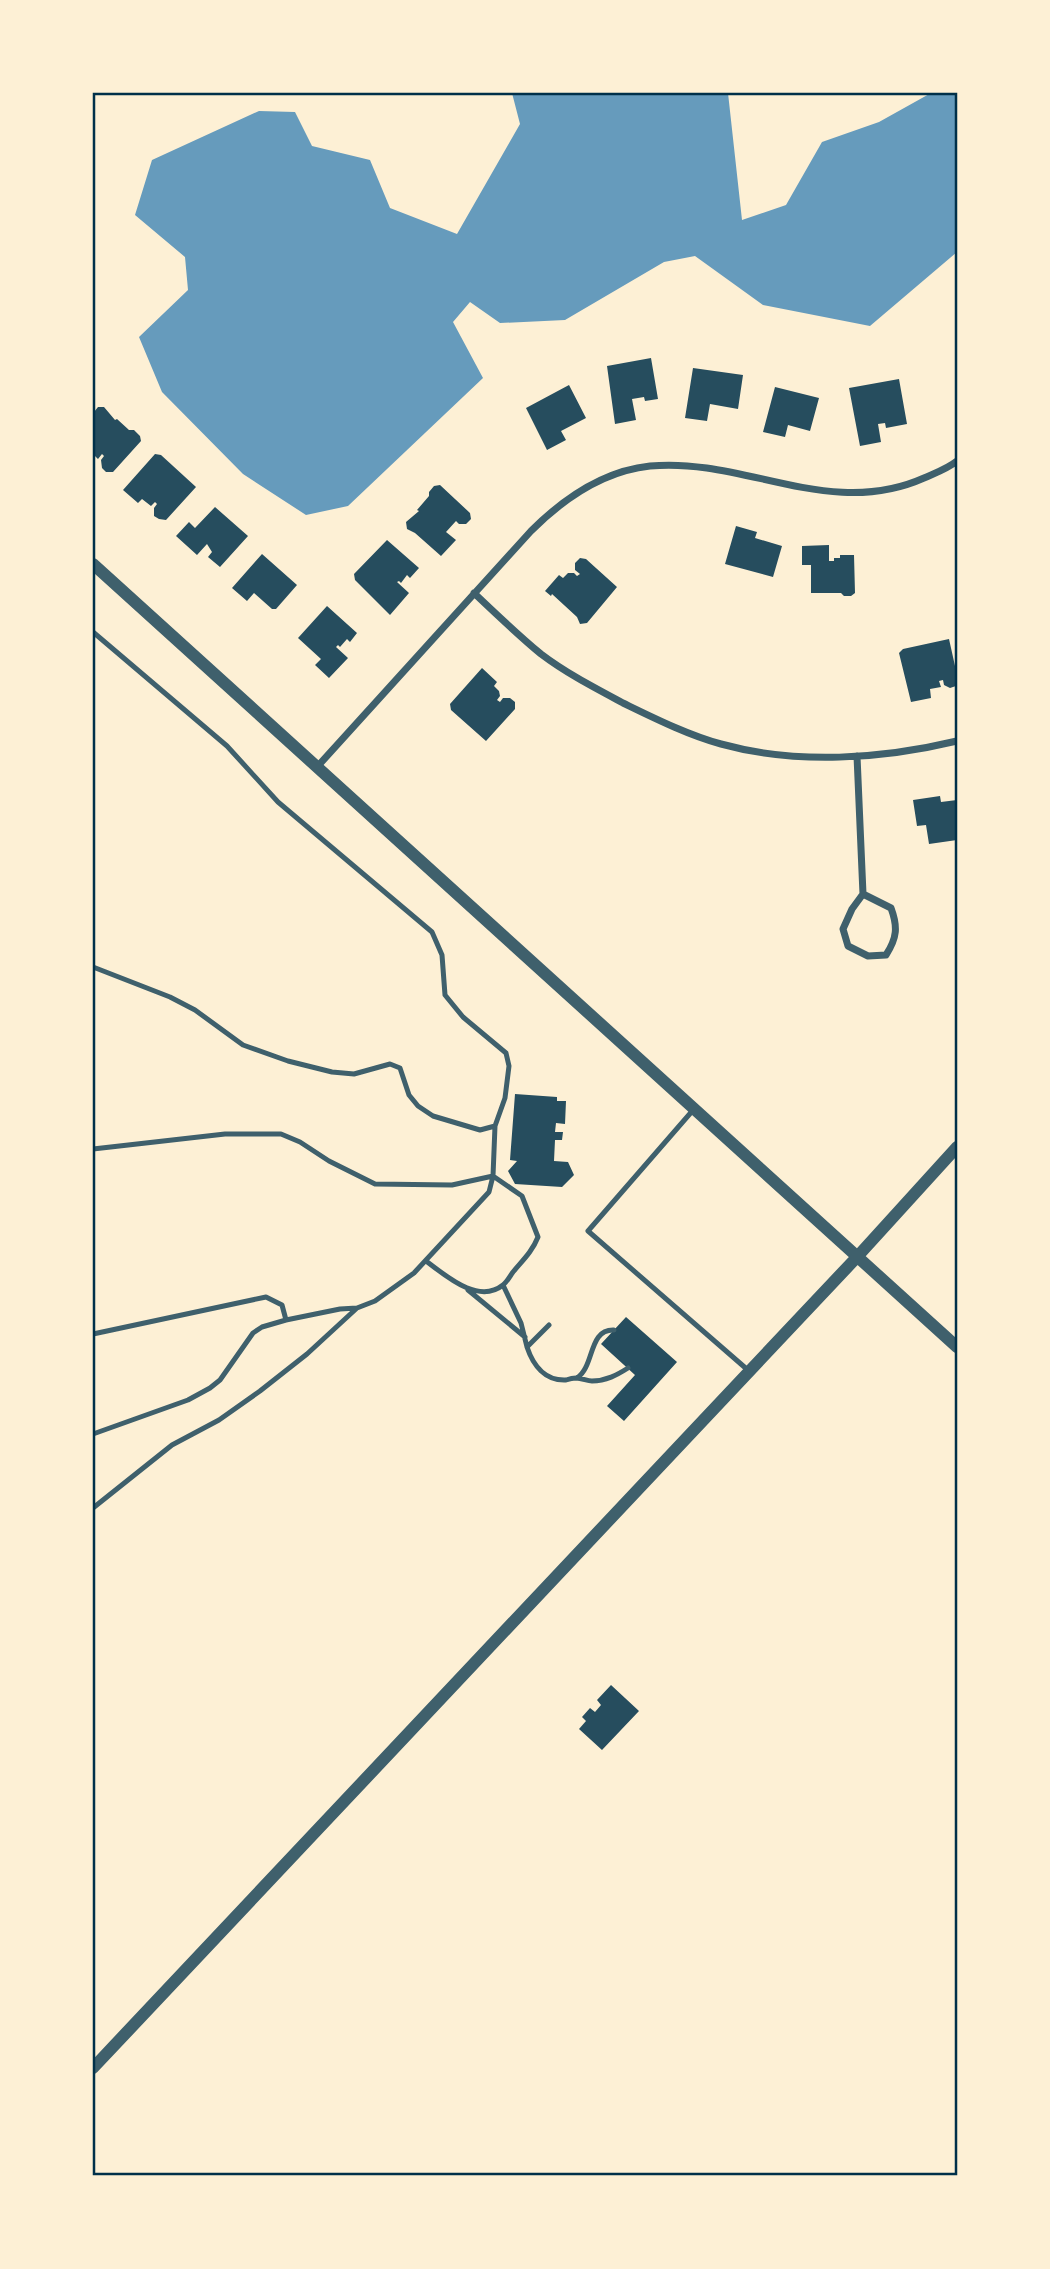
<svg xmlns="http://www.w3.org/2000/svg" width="1050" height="2269" font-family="'Libre Baskerville',serif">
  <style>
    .water { fill: #669bbc }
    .building { fill: #264d5e }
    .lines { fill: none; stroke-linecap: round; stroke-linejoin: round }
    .service { stroke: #3f606c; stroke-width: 5 }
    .minor { stroke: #3f606c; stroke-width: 7 }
    .tertiary { stroke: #3f606c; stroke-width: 12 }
    .neatline { fill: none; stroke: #003049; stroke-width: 2.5 }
  </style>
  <rect width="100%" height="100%" fill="#fdf0d5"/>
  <path class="water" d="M512 93H728L742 220 786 205 822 142 879 122 931 93H957V252L870 326 763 305 695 256 664 262 565 320 500 323 470 302 453 322 483 378 348 506 306 515 243 474 162 392 139 337 188 290 185 257 135 215 152 160 259 111 295 112 312 146 370 160 390 208 457 234 520 124Z"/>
  <path class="building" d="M651 358 658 399 645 401 644 397 632 399 636 420 615 424 607 366Z
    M693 368 743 375 738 409 710 404 707 421 685 418Z
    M899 379 907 424 886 428 885 423 878 424 881 442 860 446 849 388Z
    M569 385 586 418 561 431 566 440 547 450 526 408Z
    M775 387 819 398 810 431 788 425 785 437 763 432Z
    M98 407H104L115 420 117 419 129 430H134L140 436 141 441 113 472H106L102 468 101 460 104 456 102 454 98 459 93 454V417L94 412Z
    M155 454 161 455 196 487 166 520 159 519 154 516V508L157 504 155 502 151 506 142 499 138 503 123 490Z
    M440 485 470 513 471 519 466 524H459L456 521 446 532 456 540 441 556 415 533 407 529 406 522 419 511 417 510 429 496V492L434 486Z
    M215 507 248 536 220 567 208 557 212 552 207 544 197 555 176 536 189 522 195 528Z
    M736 526 757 532 755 538 782 546 773 577 725 564Z
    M387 540 419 568 410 578 407 575 401 583 399 581 397 582 409 593 390 615 355 580 354 574Z
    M829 545V561H834V558H840V555H854L855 593 851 596H844L841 593H811V565H802V546Z
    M262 554 297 585 276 609H272L254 593 247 601 232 588Z
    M580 558 586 559 617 587 587 623 580 624 577 617 552 594 551 596 545 591 559 575 563 578 568 573H574L577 576 580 574 575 570V563Z
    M327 606 357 633 350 642 347 639 340 647 338 645 336 647 348 658 329 678 315 665 321 659 298 638Z
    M949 639 957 675 956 686 950 688 944 685 943 680 939 681 941 687 930 689 931 698 911 702 899 653 903 649Z
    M482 668 497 682 494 686 499 691 500 696 497 700 500 702 503 698H510L515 702V709L486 741 451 710 450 704Z
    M940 796 941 802 957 800V840L929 844 926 825 917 826 913 800Z
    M515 1094 557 1097V1101H566L565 1124 556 1123 555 1132H563L562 1140H555L554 1161 568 1162 574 1175 562 1187 515 1184 508 1171 517 1161 510 1160Z
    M626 1317 677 1362 624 1421 607 1406 635 1375 601 1344Z
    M611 1685 639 1711 602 1750 579 1729 586 1721 582 1717 590 1708 595 1712 601 1705 597 1700Z"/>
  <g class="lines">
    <path class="service" d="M93 632 227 746 278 802 432 932 442 955 445 995 463 1017 506 1053 509 1066 505 1098 495 1126 493 1176 489 1192 414 1273 375 1301 357 1308 307 1354 260 1391 219 1420 172 1445 93 1508
      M93 967 170 997 195 1010 243 1045 288 1061 332 1072 354 1074 390 1064 400 1068 409 1095 418 1106 433 1116 480 1130 495 1126
      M694 1109 588 1231 749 1371
      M93 1149 225 1134H281L300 1142 329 1161 375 1184 452 1185 493 1176 522 1196 538 1237C532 1252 523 1260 513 1272 510 1276 507 1282 503 1285 478 1305 445 1275 426 1261
      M503 1285 521 1323 527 1347 549 1325
      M468 1290 525 1337
      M286 1320 340 1309 357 1308
      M93 1334 266 1297 282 1305 286 1320 262 1327 253 1333 220 1380 210 1388 188 1400 93 1434
      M527 1347C533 1365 545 1381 566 1380 569 1379 573 1378 576 1378 582 1378 587 1381 592 1381 606 1381 617 1375 628 1368
      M577 1378C595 1366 588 1329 614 1330"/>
    <path class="minor" d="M474 593C496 614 518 635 541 654 566 673 595 688 623 703 654 718 688 735 721 744 797 765 882 759 957 741
      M857 756 863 894 852 909 843 929 848 946 868 956 886 955C897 938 898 927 891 908L863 894
      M317 767 531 531C563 499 603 471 650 466 744 457 830 520 924 478 935 473 947 469 957 461"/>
    <path class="tertiary" d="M93 564 957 1347
      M93 2068 857 1257 957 1147"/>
  </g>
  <rect width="1050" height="2269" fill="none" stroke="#fdf0d5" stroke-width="189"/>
  <rect x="94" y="94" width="862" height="2080" class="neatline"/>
</svg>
